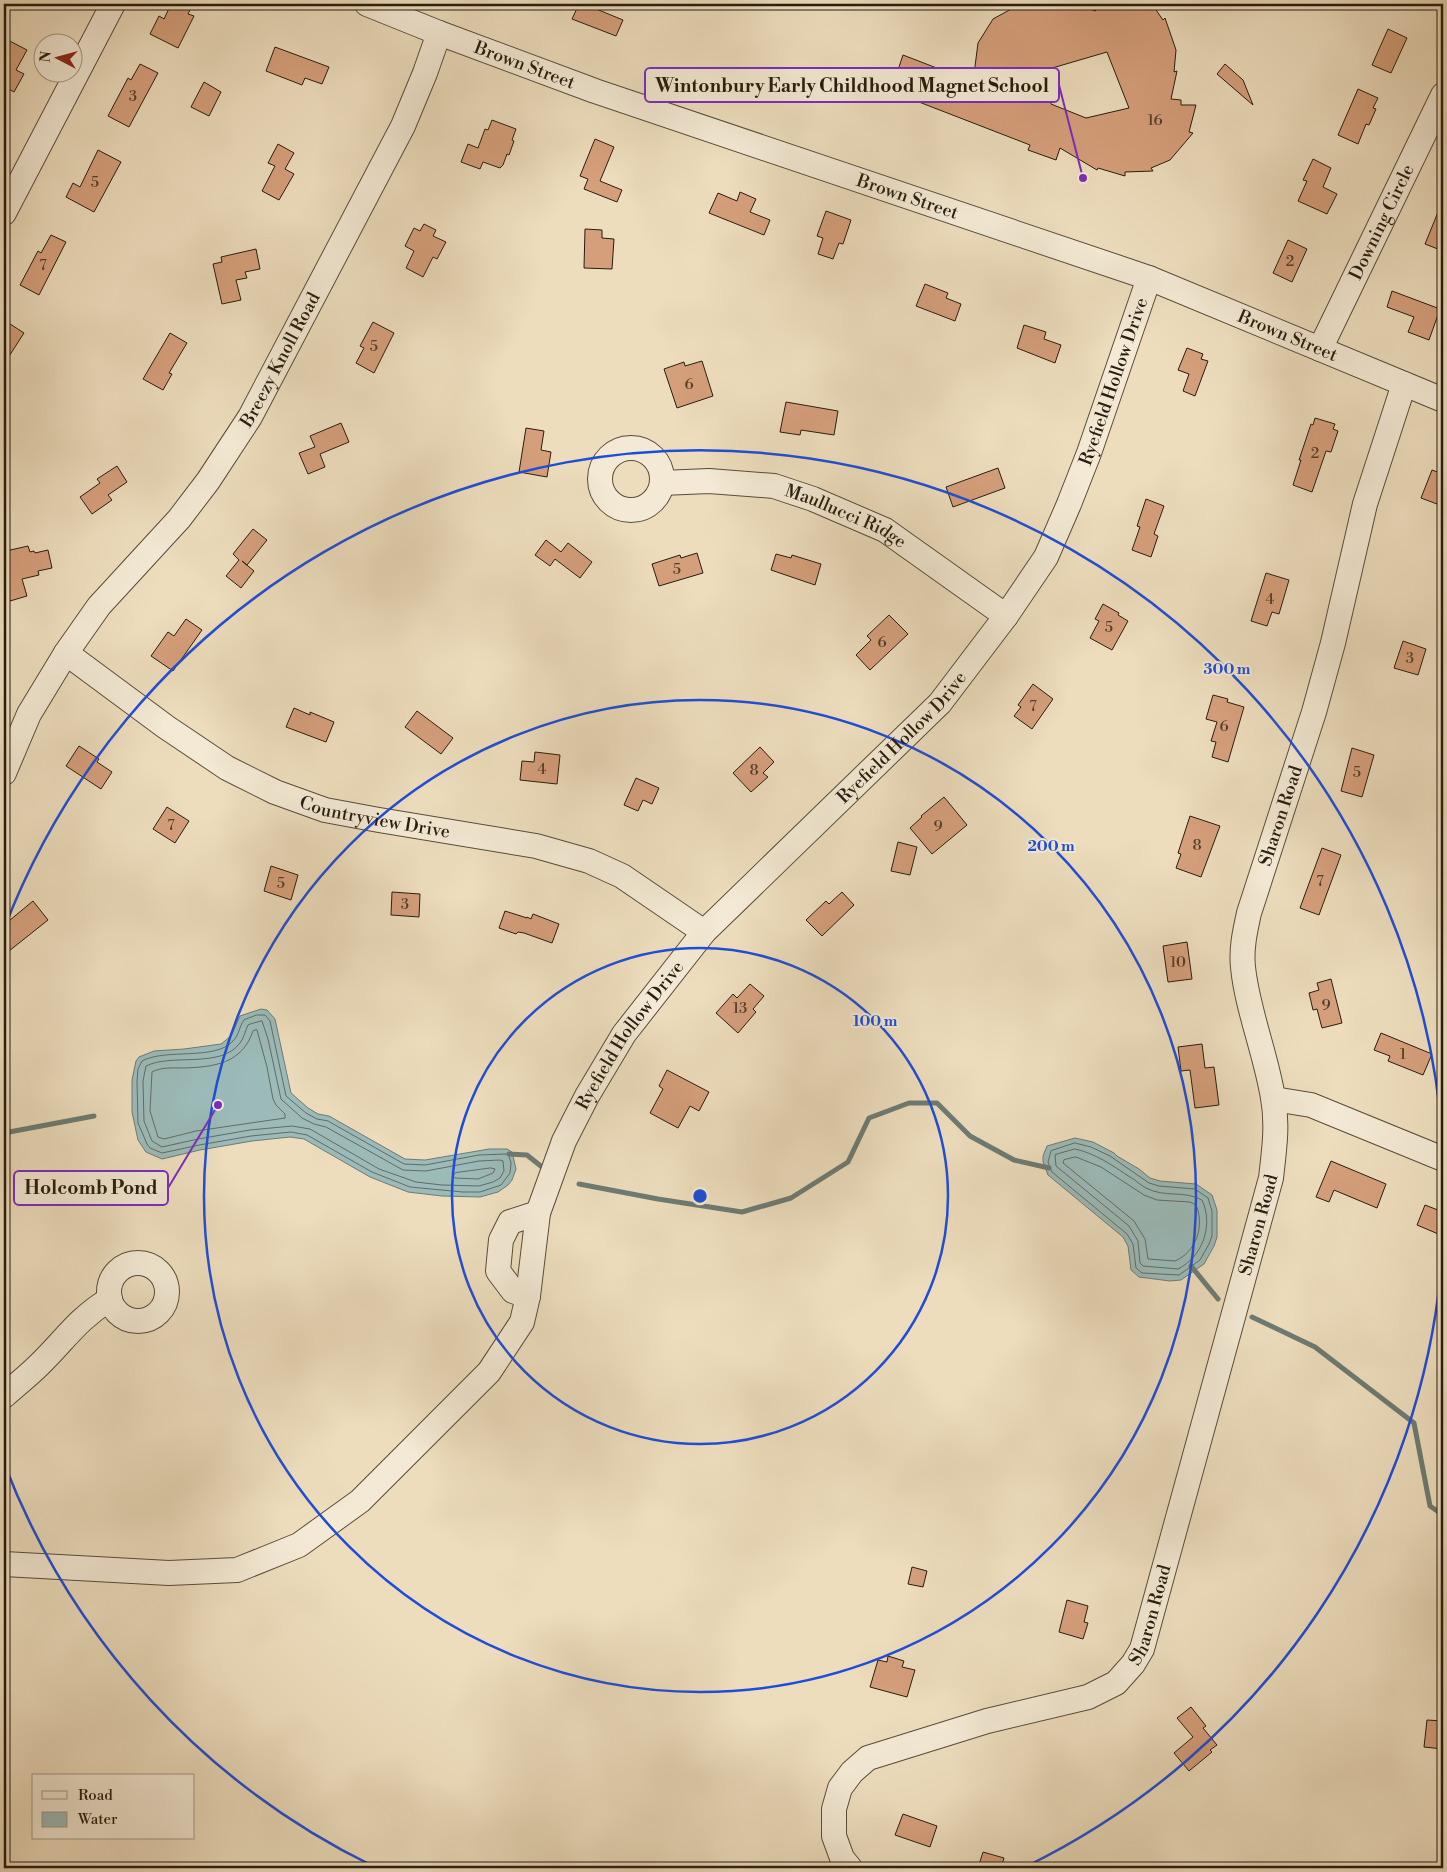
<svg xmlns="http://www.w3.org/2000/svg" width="1447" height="1872" font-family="'Libre Bodoni',serif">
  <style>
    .water { fill: #9bbab8; stroke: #6d7b74 }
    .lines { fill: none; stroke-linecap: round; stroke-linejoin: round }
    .shore { stroke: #616c63; stroke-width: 1 }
    .stream { stroke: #6d7b74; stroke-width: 5 }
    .building { fill: #d59f7b; stroke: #271d0e; fill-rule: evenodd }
    .minor-casing { stroke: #584d3a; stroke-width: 26 }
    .minor { stroke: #f3e9d4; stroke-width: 24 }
    .ring { fill: none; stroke: #1d4ed8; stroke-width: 2.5 }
    .labels { text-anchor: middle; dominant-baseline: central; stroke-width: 4; stroke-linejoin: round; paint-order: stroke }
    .number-label { font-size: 15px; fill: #523e29 }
    .street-label { font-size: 18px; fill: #271d0e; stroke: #f3e9d4 }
    .centre { fill: #1d4ed8; stroke: #f3e9d4; stroke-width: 2.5 }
    .ring-label { font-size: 15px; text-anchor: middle; font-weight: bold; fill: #1d4ed8; stroke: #f3e9d4; stroke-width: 4; stroke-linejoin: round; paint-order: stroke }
    .leader { fill: none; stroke: #7b2cbf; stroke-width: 2 }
    .callout-dot { fill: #7b2cbf; stroke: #f3e9d4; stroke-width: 2 }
    .callout { fill: #f3e9d4; stroke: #7b2cbf; stroke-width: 2 }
    .callout-label { font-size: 19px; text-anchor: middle; font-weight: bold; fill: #271d0e }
  </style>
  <rect width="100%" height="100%" fill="#edddbd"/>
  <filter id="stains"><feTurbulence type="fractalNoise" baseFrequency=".004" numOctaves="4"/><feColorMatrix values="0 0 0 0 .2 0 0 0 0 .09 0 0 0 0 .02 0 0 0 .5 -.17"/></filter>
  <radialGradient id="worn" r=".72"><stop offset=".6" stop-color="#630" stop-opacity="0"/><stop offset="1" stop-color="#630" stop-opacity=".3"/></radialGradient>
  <path class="water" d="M261 1009 267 1010 275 1019 291 1093 308 1108 318 1114 329 1116 405 1159 425 1160 489 1149H507L512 1152 516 1169 512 1180 508 1185 498 1192 480 1197 442 1196 408 1192 370 1177 304 1139 290 1137 252 1141 200 1150 162 1159 146 1152 138 1140 132 1112V1080L136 1061 139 1057 154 1051 184 1049 221 1044 231 1036 240 1016Z
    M1075 1138 1093 1142 1114 1153 1117 1156 1139 1169 1150 1178 1160 1181 1196 1184 1212 1195 1217 1210V1237L1214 1246 1204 1264 1181 1280 1170 1281 1139 1277 1131 1270 1128 1246 1123 1237 1048 1175 1043 1162V1156L1047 1146Z"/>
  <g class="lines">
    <path class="shore" d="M257 1015H265L270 1021 286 1096 306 1113 317 1119 328 1121 404 1164 425 1165 479 1155 506 1154 509 1156 511 1163 510 1173 501 1185 480 1192H463L410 1187 372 1172 307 1135 291 1132 251 1136 199 1145 162 1153 150 1148 147 1144 138 1123 137 1081 138 1069 142 1061C166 1048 215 1061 233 1041 239 1035 239 1027 244 1020Z
      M262 1021 268 1039 281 1099 302 1118 314 1124 326 1127 403 1170 426 1171 479 1161 500 1160 503 1161 504 1171 500 1178 493 1182 479 1186 442 1185 416 1182 379 1169 310 1129 292 1126 250 1130 198 1139 162 1147 152 1141 144 1121 143 1081 146 1066C172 1053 221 1069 240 1043 244 1038 245 1031 248 1025Z
      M257 1030 267 1067 273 1099 276 1105 285 1114V1118L196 1131 164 1139 158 1137 150 1111 152 1072C161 1067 173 1068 183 1068 214 1067 242 1064 253 1031Z
      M1075 1143 1091 1147 1110 1156 1149 1183 1159 1186 1195 1189 1208 1198 1212 1211V1236L1209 1244 1200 1260 1179 1275 1142 1273 1136 1268 1133 1244 1127 1234 1052 1172 1048 1162 1051 1151Z
      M1075 1149C1095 1153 1113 1166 1130 1177 1136 1180 1140 1185 1146 1188 1165 1198 1184 1190 1202 1200 1214 1226 1202 1257 1178 1269L1143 1266 1140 1263 1138 1241 1129 1226 1056 1166 1055 1155Z
      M1076 1157 1101 1167 1144 1195 1157 1200 1190 1202 1196 1205C1205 1226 1196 1252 1175 1261L1148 1259 1145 1239 1134 1221 1063 1163 1064 1160Z
      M491 1168 495 1169 493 1173 478 1179 455 1178 453 1176 455 1173Z"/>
    <path class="stream" d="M4 1133 94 1116
      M509 1154 527 1155 542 1167
      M579 1184 658 1199 742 1212 791 1198 848 1162 869 1118 909 1103H937L970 1136 1014 1160 1049 1168
      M1191 1266 1218 1299
      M1252 1317 1315 1347 1414 1423 1430 1506 1443 1515"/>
  </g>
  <path class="building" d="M171 4H193L188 14 194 16 178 48 150 34 159 16 164 19Z
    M579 4H584L623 20 616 36 572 19Z
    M1010 4H1075L1096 11 1094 4H1152L1163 20 1165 18 1176 50 1174 72 1177 71 1171 99 1181 100V105H1196L1189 132 1193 133 1170 160 1151 168 1153 171 1125 172V176L1098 168 1097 170 1060 148 1056 160 1028 150 1030 145 906 97 907 92 892 88 903 55 973 82 978 43 993 19 1013 8ZM1107 52 1129 108 1086 118 1051 104 1042 71Z
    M1388 29 1407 38 1391 73 1372 65Z
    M4 38 27 50 16 70 24 74 14 92 7 88 4 95Z
    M275 47 329 67 322 84 305 78 302 85 266 71Z
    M140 64 158 73 129 127 108 116 128 78 131 80Z
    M1225 64 1243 80 1253 105 1217 74Z
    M204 82 221 92 209 116 191 107Z
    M1358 89 1378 98 1373 108 1376 109 1369 125 1366 124 1358 144 1338 135Z
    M492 120 516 129 512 140 514 141 509 155 507 154 503 165 500 168 483 162 480 169 461 162 468 144 478 148 485 129 488 130Z
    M595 139 614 147 600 181 622 190 617 202 584 189 588 179 580 176Z
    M278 144 294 153 285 169 294 174 279 200 262 191 275 166 268 163Z
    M98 150 121 162 94 212 66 197 73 183 80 187Z
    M1313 159 1331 168 1323 187 1337 194 1327 214 1298 201 1307 181 1303 180Z
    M740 192 756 199 750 212 770 220 764 235 709 213 718 193 737 201Z
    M1443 200V251L1425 244Z
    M826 211 851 220 843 244 839 243 833 259 818 254 823 238 817 236Z
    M424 224 436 230 433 236 446 242 437 259 433 257 423 277 406 268 414 251 405 246 414 228 420 231Z
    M585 229 602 230V238L614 239 612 269 584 268Z
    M51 235 66 242 39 295 20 285 38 251 41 253Z
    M1288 240 1307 249 1292 282 1273 273Z
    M256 249 260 269 245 272 247 278 236 280 241 300 222 304 213 264 222 262 221 257Z
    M925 284 948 293 946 298 961 304 955 321 916 306Z
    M1392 291 1440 309 1429 340 1408 332 1414 317 1387 307Z
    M4 320 24 333 4 364Z
    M373 322 394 333 374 373 356 363 364 348 360 346Z
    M1024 325 1046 332 1044 339 1061 345 1055 363 1017 348Z
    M170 333 187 343 169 373 172 374 163 390 143 379Z
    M1187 348 1203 354 1201 359 1208 361 1195 396 1183 391 1189 374 1178 370Z
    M702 361 713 396 677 408 664 369 684 362 685 366Z
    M786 402 838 411 834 435 801 430 800 435 780 432Z
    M1315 418 1335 424 1333 429 1338 431 1331 452 1326 451 1312 492 1293 485 1301 460H1299L1311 424 1313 425Z
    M341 423 349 442 320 454 325 467 308 474 299 453 315 447 310 436Z
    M526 428 544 431 541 450 551 452 547 477 519 472Z
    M117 466 127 482 108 495 112 500 92 514 80 497 100 483 97 479Z
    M998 468 1005 488 953 507 946 487Z
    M1432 470 1443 474V488L1437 504 1421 498Z
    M1146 499 1164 506 1154 534 1158 536 1151 557 1132 550 1140 527 1137 526Z
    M253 529 267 540 247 565 242 561 254 571 241 588 226 576 239 560 233 554Z
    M546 540 561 552 568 543 592 562 580 578 555 559 550 566 535 555Z
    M28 546 30 552 34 551 35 553 48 550 52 568 38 571 39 575 22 579 27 596 10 601 4 576V560L8 559 6 551Z
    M697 553 703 573 659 586 652 564 680 555 681 558Z
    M776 554 791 558 792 555 821 564 815 585 771 570Z
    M1266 573 1289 580 1279 614 1272 612 1267 626 1251 621Z
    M1103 604 1119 613 1118 615 1128 621 1112 650 1090 638 1099 621 1095 619Z
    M889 615 908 634 870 670 856 655 871 640 867 636Z
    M186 619 202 630 173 671 151 656 168 632 174 636Z
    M1403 641 1426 649 1418 675 1394 668Z
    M1033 684 1053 699 1032 729 1014 716 1021 707 1018 705Z
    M1213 695 1228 699 1227 702 1244 707 1228 762 1212 757 1216 742 1211 741 1217 722 1206 719Z
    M294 708 310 715V712L334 722 326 742 286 727Z
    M417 711 453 738 441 754 405 727Z
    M79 746 99 759 97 762 112 772 101 789 66 766Z
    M760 747 774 762 763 773 768 777 751 792 733 773Z
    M1352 748 1374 755 1362 797 1341 791Z
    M535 752 560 755 557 784 520 780 522 761 534 762Z
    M636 778 659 788 652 804 643 800 638 811 624 805Z
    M944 797 967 825 932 854 910 828 922 817 921 816Z
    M167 807 189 821 175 843 153 829Z
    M1190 816 1220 826 1201 877 1176 868 1181 854 1178 853Z
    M898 842 917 847 910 875 891 871Z
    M1322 848 1341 855 1319 915 1300 908Z
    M271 866 298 875 291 900 264 891Z
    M392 892 420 894 419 917 391 915Z
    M842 892 854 905 822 936 806 920 826 901 829 904Z
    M33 901 48 920 4 955V925Z
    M505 911 527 918V917L531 919 533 914 559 924 552 943 524 933 518 932 516 934 499 928Z
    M1187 942 1192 979 1168 982 1163 946Z
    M1331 979 1342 1023 1322 1028 1317 1009 1313 1010 1309 993 1319 990 1317 983Z
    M750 984 764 996 753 1009 756 1012 738 1033 716 1013 733 994 737 998Z
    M1381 1033 1432 1054 1423 1075 1388 1061 1390 1056 1374 1050Z
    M1202 1044 1205 1068 1214 1067 1219 1105 1195 1108 1190 1070 1181 1071 1178 1047Z
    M667 1070 709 1092 699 1111 690 1106 678 1128 650 1113 663 1089 659 1086Z
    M1331 1161 1386 1184 1377 1208 1334 1190 1329 1202 1316 1197Z
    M1425 1205 1443 1212V1236L1417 1225Z
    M912 1567 927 1571 923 1587 908 1584Z
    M1067 1600 1088 1606 1084 1622 1088 1623 1083 1639 1059 1632Z
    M888 1656 904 1661 902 1667 915 1670 907 1697 870 1687 878 1660 887 1662Z
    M1191 1707 1206 1726 1203 1728 1217 1745 1210 1750 1212 1752 1189 1771 1174 1753 1193 1737 1177 1718Z
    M1427 1720 1443 1721V1749L1424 1747Z
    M903 1814 937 1826 930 1847 895 1835Z
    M983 1852 1004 1858 1001 1868H978Z"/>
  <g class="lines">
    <defs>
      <g id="minor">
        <path id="s1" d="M367 4 439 33 595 91 1149 278 1443 400"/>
        <path d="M4 213 113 4"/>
        <path id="s2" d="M1320 349 1443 95"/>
        <circle cx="631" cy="479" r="31"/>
        <path id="s3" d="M662 483 709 481 774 486 813 499 885 530 1006 616"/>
        <path id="s4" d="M66 653 166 727 227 768 275 792 325 810 379 820 536 846 589 861 622 876 704 932"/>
        <path id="s5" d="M4 773 29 714 66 653 99 606 179 519 208 481 250 417 403 126 425 73 439 33"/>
        <path d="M1274 1099 1311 1105 1443 1159"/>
        <circle cx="138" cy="1292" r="29"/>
        <path id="s6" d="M528 1296 538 1213 564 1141 587 1096 624 1034 704 932 940 703 1006 616 1046 557 1069 504 1089 453 1149 278"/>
        <path d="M4 1396C15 1386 28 1376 39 1365 65 1340 77 1319 110 1299"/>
        <path d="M4 1564 169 1573 237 1570 299 1545 360 1501 489 1372 522 1322 528 1296 513 1291 498 1271 501 1240 510 1222 538 1213"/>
        <path id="s7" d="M850 1868 842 1858 834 1836V1809L840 1788 852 1772 868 1758 987 1721 1088 1697 1116 1683 1133 1664 1142 1649 1271 1178C1274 1151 1278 1125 1273 1098 1266 1054 1247 1009 1243 967 1241 949 1245 931 1249 913L1314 712 1333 643 1365 504 1404 384"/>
      </g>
    </defs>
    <use href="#minor" class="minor-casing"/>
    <use href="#minor" class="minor"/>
  </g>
  <g class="ring">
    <circle cx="700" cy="1196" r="248"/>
    <circle cx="700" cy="1196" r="496"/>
    <path d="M1443 1248A745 745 0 0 1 1027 1866M373 1866A745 745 0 0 1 4 1463M4 929A745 745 0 0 1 1443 1144"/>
  </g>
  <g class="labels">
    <g class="number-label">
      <text x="133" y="96">3</text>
      <text x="1155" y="120">16</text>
      <text x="95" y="182">5</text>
      <text x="1290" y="261">2</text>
      <text x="43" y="265">7</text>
      <text x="374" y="346">5</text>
      <text x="689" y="384">6</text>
      <text x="1315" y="453">2</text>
      <text x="677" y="569">5</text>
      <text x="1270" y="599">4</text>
      <text x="1109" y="627">5</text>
      <text x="882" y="642">6</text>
      <text x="1410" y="658">3</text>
      <text x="1033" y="706">7</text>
      <text x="1224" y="726">6</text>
      <text x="542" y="769">4</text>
      <text x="754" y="770">8</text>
      <text x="1357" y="772">5</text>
      <text x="171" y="825">7</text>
      <text x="938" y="826">9</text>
      <text x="1197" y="845">8</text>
      <text x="1320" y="881">7</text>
      <text x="281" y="883">5</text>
      <text x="405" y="904">3</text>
      <text x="1178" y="962">10</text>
      <text x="1326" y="1005">9</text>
      <text x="740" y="1008">13</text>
      <text x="1403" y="1054">1</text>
    </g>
    <g class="street-label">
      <text stroke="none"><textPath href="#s1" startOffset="169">Brown Street</textPath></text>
      <text stroke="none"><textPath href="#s1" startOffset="574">Brown Street</textPath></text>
      <text stroke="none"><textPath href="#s2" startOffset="141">Downing Circle</textPath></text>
      <text stroke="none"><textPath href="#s1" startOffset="979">Brown Street</textPath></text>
      <text stroke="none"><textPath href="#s5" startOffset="500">Breezy Knoll Road</textPath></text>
      <text stroke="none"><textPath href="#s6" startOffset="1110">Ryefield Hollow Drive</textPath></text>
      <text stroke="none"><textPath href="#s3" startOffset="190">Maullucci Ridge</textPath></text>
      <text stroke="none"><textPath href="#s6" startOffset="690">Ryefield Hollow Drive</textPath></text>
      <text stroke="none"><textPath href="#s4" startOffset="355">Countryview Drive</textPath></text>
      <text stroke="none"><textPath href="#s7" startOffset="1289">Sharon Road</textPath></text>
      <text stroke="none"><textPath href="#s6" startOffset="285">Ryefield Hollow Drive</textPath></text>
      <text stroke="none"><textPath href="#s7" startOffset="869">Sharon Road</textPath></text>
      <text stroke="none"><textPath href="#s7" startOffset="464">Sharon Road</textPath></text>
    </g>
  </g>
  <circle cx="700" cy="1196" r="8" class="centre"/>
  <g class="ring-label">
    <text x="1227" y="674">300 m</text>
    <text x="1051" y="851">200 m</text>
    <text x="875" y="1026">100 m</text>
  </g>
  <path class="leader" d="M1083 178L1059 85M218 1105L168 1188"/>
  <g class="callout-dot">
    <circle cx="1083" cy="178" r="5"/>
    <circle cx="218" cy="1105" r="5"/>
  </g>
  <g class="callout">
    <rect x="645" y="68" width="414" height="34" rx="5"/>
    <rect x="14" y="1171" width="154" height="34" rx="5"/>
  </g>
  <g class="callout-label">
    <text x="852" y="92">Wintonbury Early Childhood Magnet School</text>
    <text x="91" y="1194">Holcomb Pond</text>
  </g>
  <rect width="1447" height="1872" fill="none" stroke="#edddbd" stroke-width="20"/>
  <rect x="5" y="5" width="1437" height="1862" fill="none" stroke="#271d0e" stroke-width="2.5"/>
  <rect x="10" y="10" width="1427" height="1852" fill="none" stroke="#271d0e"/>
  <rect x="32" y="1774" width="162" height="65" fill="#f3e9d4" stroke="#a19785"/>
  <rect x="42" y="1791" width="25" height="8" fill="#f3e9d4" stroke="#a19785"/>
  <text x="78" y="1800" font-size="15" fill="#271d0e">Road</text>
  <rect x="42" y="1812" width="25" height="15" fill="#9bbab8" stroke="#a19785"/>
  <text x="78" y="1824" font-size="15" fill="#271d0e">Water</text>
  <g transform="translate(58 58) rotate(276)"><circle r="24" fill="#f3e9d4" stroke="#a19785"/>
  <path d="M0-4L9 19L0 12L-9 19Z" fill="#8f2418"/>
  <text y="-8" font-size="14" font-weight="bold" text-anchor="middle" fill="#271d0e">N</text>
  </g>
  <rect width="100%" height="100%" filter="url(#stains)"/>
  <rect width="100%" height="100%" fill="url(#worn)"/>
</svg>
